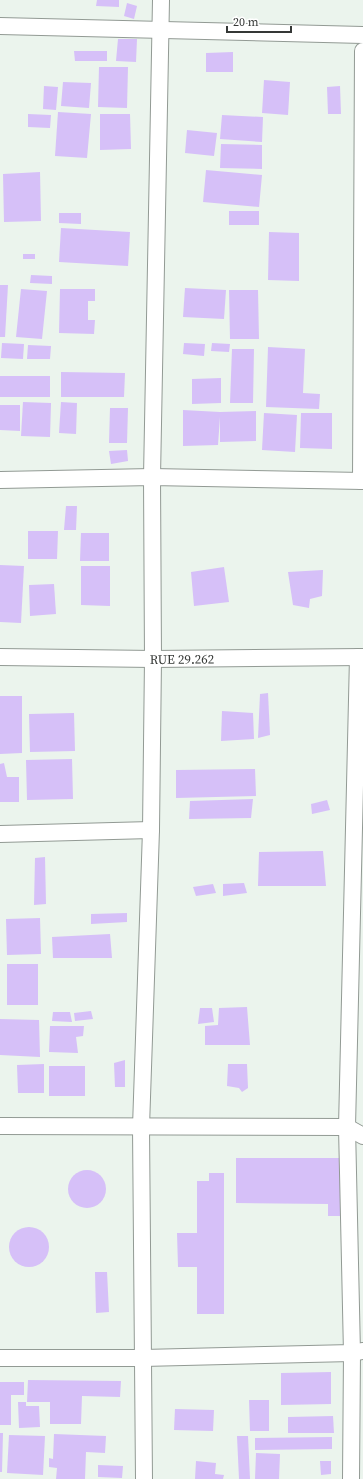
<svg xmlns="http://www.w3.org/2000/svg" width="363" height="1479" viewBox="0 0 363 1479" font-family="'Source Serif 4',serif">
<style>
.building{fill:#d6c0f8}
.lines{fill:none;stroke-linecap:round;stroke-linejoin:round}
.minor-casing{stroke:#929a94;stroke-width:18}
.minor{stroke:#fff;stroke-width:16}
.labels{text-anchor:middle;stroke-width:4;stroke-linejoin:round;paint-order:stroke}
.street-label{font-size:13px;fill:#353836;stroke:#fff}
</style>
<rect width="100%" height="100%" fill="#ebf4ed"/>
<g class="building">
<polygon points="97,0 119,0 119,7 96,6"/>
<polygon points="127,3 137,6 134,19 124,16"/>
<polygon points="118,39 137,39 136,62 116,61"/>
<polygon points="74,51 107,51 107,61 75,61"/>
<polygon points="233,52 233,72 206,72 206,53"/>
<polygon points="99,67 128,67 127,108 98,107"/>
<polygon points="264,80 290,82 288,115 262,113"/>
<polygon points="63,82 91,83 89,108 61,106"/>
<polygon points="44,86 58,87 56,110 43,109"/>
<polygon points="340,86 341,114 328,114 327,87"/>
<polygon points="58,112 91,114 87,158 55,156"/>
<polygon points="28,114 51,115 50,128 28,127"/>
<polygon points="100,114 130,114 131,149 100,150"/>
<polygon points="222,115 263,117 262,142 220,139"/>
<polygon points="187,130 217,133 214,156 185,153"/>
<polygon points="221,144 262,145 262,169 220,168"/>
<polygon points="206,170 262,175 259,207 203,202"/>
<polygon points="40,172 41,221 4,222 3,174"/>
<rect x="229" y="211" width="30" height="14"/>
<polygon points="59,213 81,213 81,224 59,223"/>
<polygon points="61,228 130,232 128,266 59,262"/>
<polygon points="269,232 299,233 299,281 268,280"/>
<rect x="23" y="254" width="12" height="5"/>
<polygon points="31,275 52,276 52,284 30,283"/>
<polygon points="0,285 8,285 5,337 0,337"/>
<polygon points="185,288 226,290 224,319 183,317"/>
<polygon points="21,289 47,291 42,339 16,337"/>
<polygon points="60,289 95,289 95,301 88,301 88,320 95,320 94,334 59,333"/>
<polygon points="229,290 258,290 259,339 230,339"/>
<polygon points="2,343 24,344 23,359 1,358"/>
<polygon points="184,343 205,344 204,356 183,354"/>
<polygon points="212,343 230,344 229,352 211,351"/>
<polygon points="28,345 51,346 50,359 27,359"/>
<polygon points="268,347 305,349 303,393 320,394 319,409 266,407"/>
<polygon points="232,349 254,349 253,403 230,403"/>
<polygon points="61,372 125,373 124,397 61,397"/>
<rect x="0" y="376" width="50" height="21"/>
<polygon points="221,378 221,403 192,404 192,379"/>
<polygon points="23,402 51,403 50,437 21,436"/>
<polygon points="61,402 77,403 76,434 59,433"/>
<polygon points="0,405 20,405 20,431 0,430"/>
<polygon points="110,408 128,408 127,443 109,443"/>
<polygon points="183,410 220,412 256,411 256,441 220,442 220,417 218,445 183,446"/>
<polygon points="264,413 297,415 295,452 262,450"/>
<polygon points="301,413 332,413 332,449 300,448"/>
<polygon points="127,450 128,461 111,464 109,451"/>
<polygon points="66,506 77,506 76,530 64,530"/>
<polygon points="28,531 58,531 57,559 28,559"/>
<polygon points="81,533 109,533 109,561 80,561"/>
<polygon points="0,565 24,566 21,623 0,622"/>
<polygon points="81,566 110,566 110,606 81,605"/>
<polygon points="224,567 229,602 194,606 191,572"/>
<polygon points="323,570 322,596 310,599 309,608 293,605 288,572"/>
<polygon points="54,584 56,614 30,616 29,585"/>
<polygon points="268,693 270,735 258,738 260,694"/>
<polygon points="0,696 22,696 22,753 0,754"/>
<polygon points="222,711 253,713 254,739 221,741"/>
<polygon points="74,713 75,751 30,752 29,714"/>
<polygon points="72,759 73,799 27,800 26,760"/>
<polygon points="4,763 7,777 19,777 19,802 0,802 0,764"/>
<polygon points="255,769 256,796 176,798 176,770"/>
<polygon points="253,799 251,818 189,819 190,801"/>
<polygon points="327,800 330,810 312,814 311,804"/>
<polygon points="323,851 326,886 258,886 259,852"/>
<polygon points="45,857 46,904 34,905 35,858"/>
<polygon points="244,883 247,893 223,896 223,884"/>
<polygon points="213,884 216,893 196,896 193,887"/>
<polygon points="127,913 127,922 91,924 91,914"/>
<polygon points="40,918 41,954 7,955 6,919"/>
<polygon points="110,934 112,958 53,958 52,937"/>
<rect x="7" y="964" width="31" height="41"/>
<polygon points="247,1007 250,1045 205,1045 205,1026 218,1025 219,1008"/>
<polygon points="200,1008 212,1008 214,1022 198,1024"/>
<polygon points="91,1011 93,1019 75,1021 74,1013"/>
<polygon points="53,1012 70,1012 72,1022 52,1021"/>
<polygon points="0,1019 39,1020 40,1057 0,1055"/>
<polygon points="50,1026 84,1026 83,1036 76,1037 78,1053 49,1052"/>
<polygon points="125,1060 125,1087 115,1087 114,1063"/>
<polygon points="44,1064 44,1093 18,1093 17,1065"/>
<polygon points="228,1064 247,1064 248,1088 242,1092 239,1088 227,1086"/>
<rect x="49" y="1066" width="36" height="30"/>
<polygon points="236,1158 341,1158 341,1216 328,1216 328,1204 236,1203"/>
<circle cx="87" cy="1189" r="19"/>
<polygon points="209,1173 224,1173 224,1314 197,1314 197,1267 178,1267 177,1233 197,1233 197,1181 209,1181"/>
<circle cx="29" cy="1247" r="20"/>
<polygon points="95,1272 107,1272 109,1312 96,1313"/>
<polygon points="331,1372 331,1404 281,1405 281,1373"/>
<polygon points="28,1380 121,1381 120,1397 82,1396 81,1424 50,1424 50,1402 27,1402"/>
<polygon points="0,1382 24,1382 24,1395 11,1395 11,1425 0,1425"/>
<polygon points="249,1400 269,1400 269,1431 250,1431"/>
<polygon points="18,1402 26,1402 26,1406 39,1406 40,1427 19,1428"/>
<polygon points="175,1409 214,1410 213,1431 174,1430"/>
<polygon points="333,1416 334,1433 288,1433 288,1417"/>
<polygon points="0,1433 3,1433 2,1472 0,1472"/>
<polygon points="54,1434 106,1436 105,1453 86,1452 85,1479 56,1479 57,1468 49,1467 49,1458 53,1459"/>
<polygon points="9,1435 45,1436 43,1475 7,1473"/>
<polygon points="237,1436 248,1436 250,1479 239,1479"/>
<polygon points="332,1437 332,1449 255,1450 255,1438"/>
<polygon points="256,1453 280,1454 279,1479 255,1479"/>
<polygon points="196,1461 216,1463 215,1474 224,1475 223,1479 195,1479"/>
<polygon points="320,1461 331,1461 331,1474 321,1475"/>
<polygon points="98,1465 123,1466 122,1478 98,1477"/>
</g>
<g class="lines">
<g class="minor-casing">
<g id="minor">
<polyline points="0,26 363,35"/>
<polyline points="0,480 152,477 363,481"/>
<polyline points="361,481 363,51"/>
<path id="s1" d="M0,657L153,659L363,657"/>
<polyline points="0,834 151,830"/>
<polyline points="0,1126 347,1127 363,1136"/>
<polyline points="0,1358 143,1358 352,1353 362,1351"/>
<polyline points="144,1479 141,1127 151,830 153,659 152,477 161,0"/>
<polyline points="351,1479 352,1353 347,1127 358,657"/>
</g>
</g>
<use href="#minor" class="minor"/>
</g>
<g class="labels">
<g class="street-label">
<text dy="5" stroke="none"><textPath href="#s1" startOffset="182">RUE 29.262</textPath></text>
</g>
</g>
<path d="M227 26v6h64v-6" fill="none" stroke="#353836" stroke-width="2"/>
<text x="233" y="26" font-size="12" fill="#353836" stroke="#ffffff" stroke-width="3" paint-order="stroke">20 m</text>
</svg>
